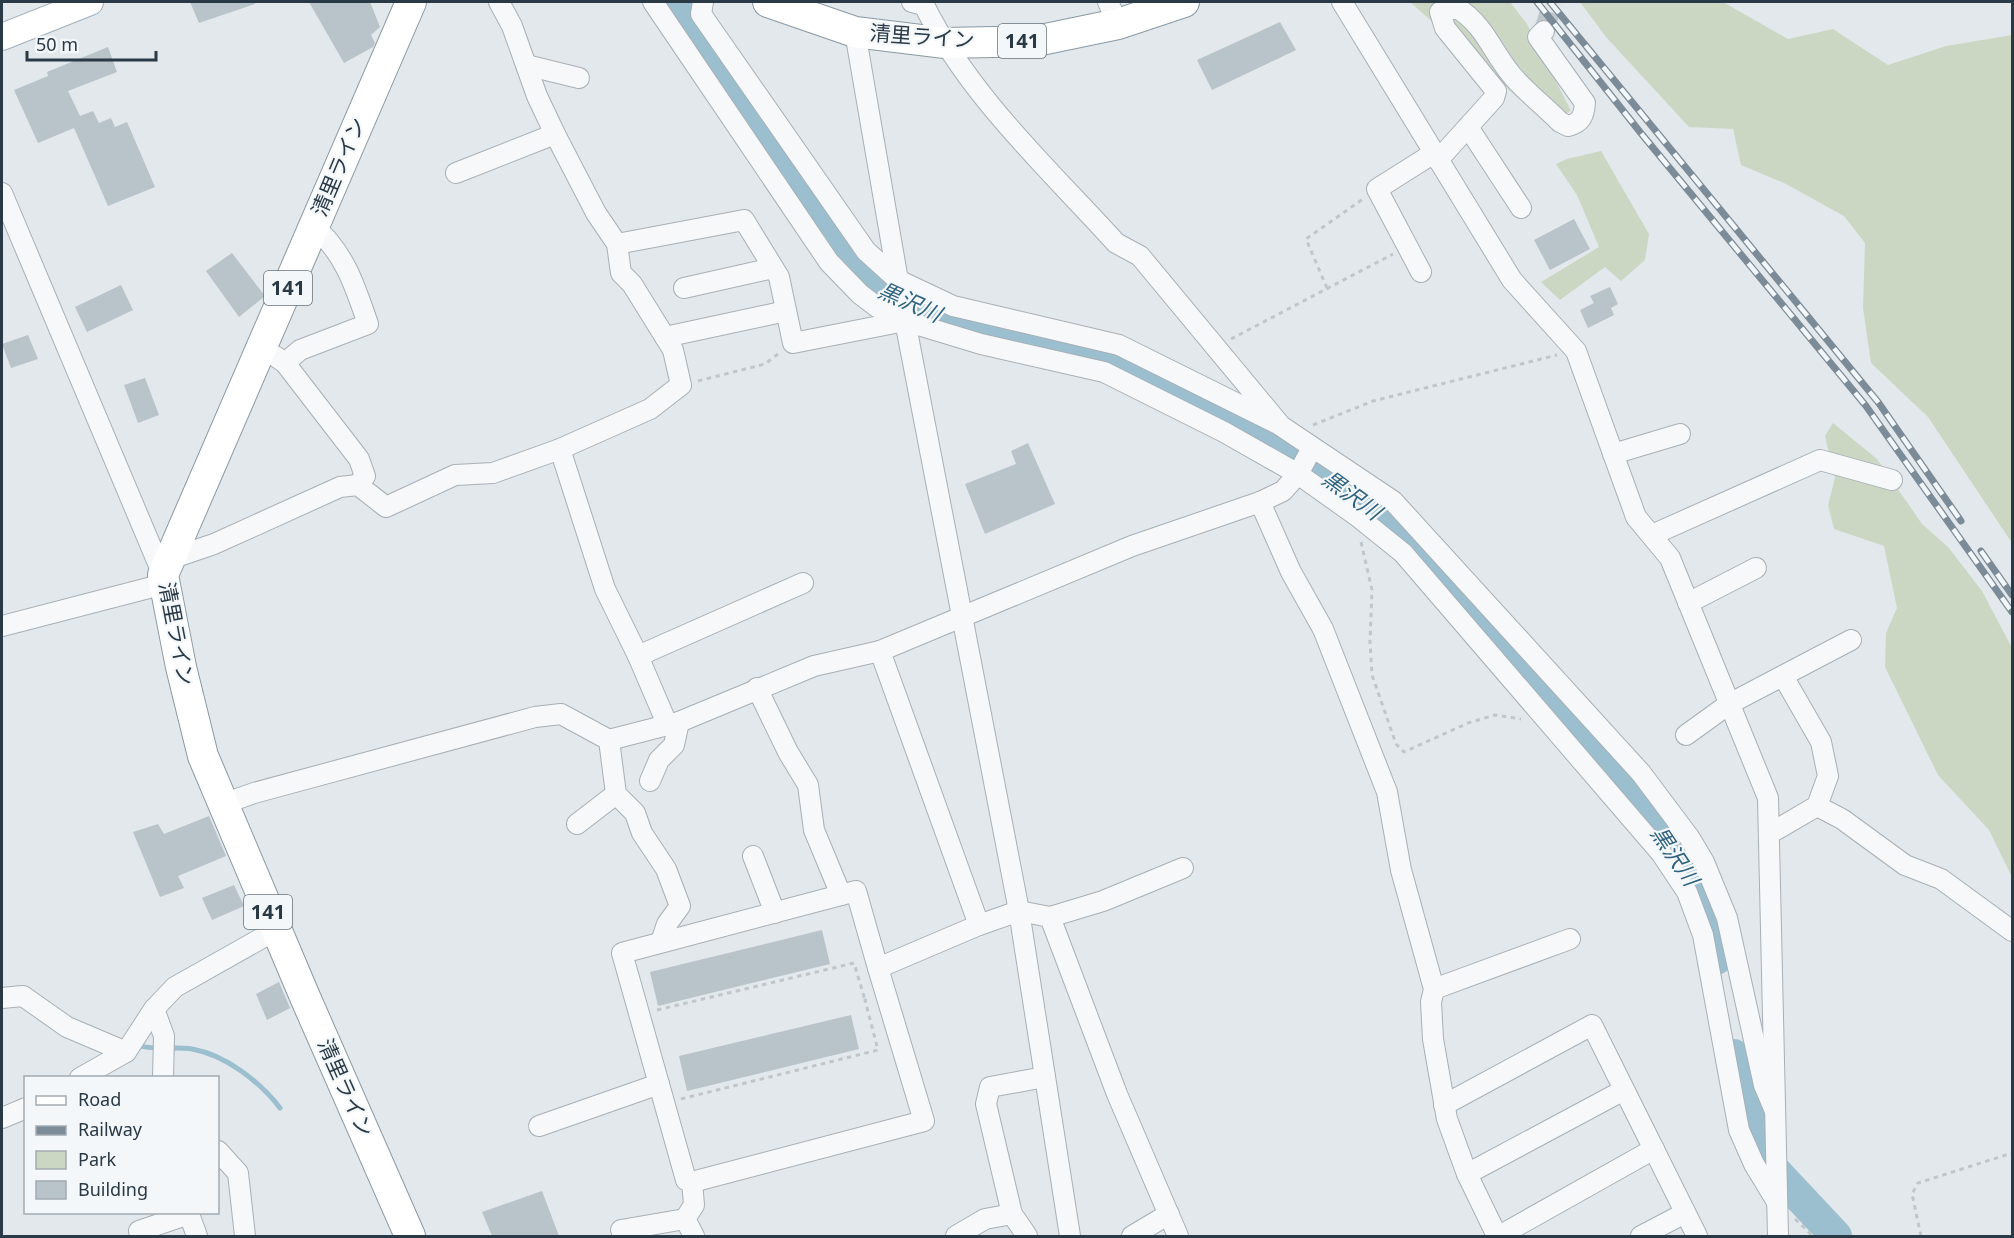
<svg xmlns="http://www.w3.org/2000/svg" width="2014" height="1238" viewBox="0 0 2014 1238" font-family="'Noto Sans','Noto Sans JP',sans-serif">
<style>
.green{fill:#ccd7c3}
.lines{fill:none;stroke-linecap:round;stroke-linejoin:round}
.stream{stroke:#9bbfcf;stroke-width:5}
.river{stroke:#9bbfcf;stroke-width:32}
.building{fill:#b9c3ca}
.minor-tunnel{stroke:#bec5cb;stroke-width:20;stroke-dasharray:20 10;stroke-linecap:butt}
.minor-casing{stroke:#a7b0b7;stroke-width:22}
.major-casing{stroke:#a1afb9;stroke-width:28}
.highway-casing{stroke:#8999a4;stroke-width:32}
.path{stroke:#c1c6cb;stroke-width:3;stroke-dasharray:4.5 4.5;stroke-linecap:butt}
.minor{stroke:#f6f8fa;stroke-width:20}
.major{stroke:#fff;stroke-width:26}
.highway{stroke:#fff;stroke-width:30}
.rail-casing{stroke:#7b8b97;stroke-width:7}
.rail{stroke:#f3f7f9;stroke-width:4.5;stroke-dasharray:14;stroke-linecap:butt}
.labels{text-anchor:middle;stroke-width:4.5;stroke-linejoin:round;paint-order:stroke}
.shield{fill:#f3f7f9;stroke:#66727c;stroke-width:1.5}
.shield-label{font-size:20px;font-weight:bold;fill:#293946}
.street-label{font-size:21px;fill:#293946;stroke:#f3f7f9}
.water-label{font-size:22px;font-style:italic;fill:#2f627e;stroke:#f3f7f9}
</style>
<rect width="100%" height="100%" fill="#e3e8ec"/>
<g class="green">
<polygon points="1410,2 1510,2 1527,24 1571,111 1546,123"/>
<polygon points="1580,2 1723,2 1788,39 1833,29 1888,65 1946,46 2012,35 2012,543 1928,417 1871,363 1863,308 1865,243 1844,216 1786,184 1741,165 1733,129 1689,127 1606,37"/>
<polygon points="1601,151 1649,234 1645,260 1621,281 1605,267 1560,300 1541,282 1599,247 1577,195 1556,164 1567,159"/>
<polygon points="1833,423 1877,459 1922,524 1948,547 1982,591 2012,648 2012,877 1989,830 1938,775 1885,667 1886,633 1897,608 1884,546 1834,529 1828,505 1835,478 1825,436"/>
</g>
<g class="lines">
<path class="stream" d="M137,1045C155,1051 174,1046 192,1049C226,1055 260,1082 280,1108"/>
<g class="river">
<polyline points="672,2 830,238 868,283 938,316 1092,355 1145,378 1246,430 1320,471 1380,512 1674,847 1699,889 1716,959"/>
<polyline points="1734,1055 1759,1154 1836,1236"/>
</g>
</g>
<g class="building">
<polygon points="190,2 255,2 255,4 199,23"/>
<polygon points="309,2 370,2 380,27 371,35 375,43 373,47 344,63"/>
<polygon points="1280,22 1296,50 1212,90 1197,60"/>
<polygon points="108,47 117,72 68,91 80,116 93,111 99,123 111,118 115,127 127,122 155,187 108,206 74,128 38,143 14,90 48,76 47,72"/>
<polygon points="1574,219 1590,249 1550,270 1534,240"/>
<polygon points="232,253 265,296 239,317 206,271"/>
<polygon points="121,285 133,310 87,332 75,307"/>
<polygon points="1610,287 1618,304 1611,308 1614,315 1588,328 1580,310 1594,303 1590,296"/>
<polygon points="28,335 38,359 11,368 2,344"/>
<polygon points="145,378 159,415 138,423 124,385"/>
<polygon points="1028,443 1055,504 985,534 965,484 1016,464 1011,451"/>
<polygon points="209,816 226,856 178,876 184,888 160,897 133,832 158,824 164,834"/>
<polygon points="234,885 244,906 212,920 202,898"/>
<polygon points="822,930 830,964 658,1006 650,972"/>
<polygon points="279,982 290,1008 267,1020 256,994"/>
<polygon points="851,1015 859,1049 687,1091 679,1056"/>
<polygon points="542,1191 559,1236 492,1236 482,1212"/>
</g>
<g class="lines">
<polyline class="minor-tunnel" points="1544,31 1553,2"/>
<g class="minor-casing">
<g id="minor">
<polyline points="653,2 829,262 860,294 877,307 905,321 981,344 1104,372 1224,432 1298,474 1357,516 1403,553 1661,853 1687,892 1703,935 1739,1130 1754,1164 1777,1202"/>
<polyline points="703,2 701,14 866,251 898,280 953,306 1119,345 1276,423"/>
<path d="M912,2L924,5C969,96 1048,168 1116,243L1140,256L1281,426L1393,501L1641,773L1689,837L1704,862L1727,918L1764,1085L1775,1111"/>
<polyline points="1108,2 1118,24"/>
<polyline points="1342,2 1512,280 1576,351 1636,517 1670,558 1768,798 1778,1236"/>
<polyline points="855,32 905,321 1019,911 1070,1236"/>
<polyline points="526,65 579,78"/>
<polyline points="1468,127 1521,208"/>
<path d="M1438,160L1494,98L1496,91L1445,28L1440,12L1457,8C1486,25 1494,57 1516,80C1530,95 1546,108 1560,122L1568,126C1581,123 1584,116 1585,103L1538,37L1544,31"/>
<polyline points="456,173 555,134"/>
<polyline points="2,193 163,575"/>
<polyline points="617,244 744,220 779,277 793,343 905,321"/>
<polyline points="1421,272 1377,189 1434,153"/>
<polyline points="684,288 773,268"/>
<polyline points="665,337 786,311"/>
<polyline points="275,356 285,363 359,459 365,476 358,485"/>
<path d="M285,363L300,350L368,324C355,286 345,254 314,226"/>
<polyline points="560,449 605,589 638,656 668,726"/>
<polyline points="1613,454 1680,434"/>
<polyline points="1260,502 1291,572 1323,629 1387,792 1401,870 1434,989 1431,1002 1433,1039 1447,1119 1467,1174 1497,1236"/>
<polyline points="1652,535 1820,460 1892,480"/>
<polyline points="170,559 214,544 340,487 358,485 386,507 455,475 493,473 560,449 650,409 681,385 673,350 632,284 621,273 617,244 596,213 555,134 537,96 512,26 499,2"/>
<polyline points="1688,603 1756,568"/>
<polyline points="2,626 164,584"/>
<polyline points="880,651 1132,546 1260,502 1283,491 1298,474 1312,448"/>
<polyline points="638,656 803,583"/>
<polyline points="757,688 788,752 808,785 814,830 841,895"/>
<polyline points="1686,735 1729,704 1851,640"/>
<polyline points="609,740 616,794 635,813 642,833 666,869 680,906 667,924 661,942"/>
<polyline points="650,781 659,760 674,745 679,722"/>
<polyline points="223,804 254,793 535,717 561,714 609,740 679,722 814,666 880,651 979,925 1019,911 1050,917 1117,1094 1178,1236"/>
<polyline points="1817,806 1842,819 1905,865 1941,879 2012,931"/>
<polyline points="577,824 616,794"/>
<polyline points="1769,834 1817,806 1828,776 1821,742 1783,676"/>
<polyline points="753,856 775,913"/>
<polyline points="1050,917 1103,901 1183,868"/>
<polyline points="1434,989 1570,939"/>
<polyline points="2,998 23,996 67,1027 126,1052"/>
<polyline points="80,1078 126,1052 154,1009"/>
<polyline points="163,1078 164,1036 154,1009 175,987 276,930"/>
<polyline points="1444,1105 1592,1025 1697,1236"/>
<polyline points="2,1118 26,1108"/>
<polyline points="539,1126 659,1084"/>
<polyline points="218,1151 238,1173 245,1236"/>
<polyline points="1467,1174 1624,1090"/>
<polyline points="692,1182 924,1121 878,968"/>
<polyline points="621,1230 685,1219"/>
<polyline points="139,1231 189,1214 197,1236"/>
<polyline points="694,1236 685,1219 694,1205 692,1182 686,1180 622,953 856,891 878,968 979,925"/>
<polyline points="956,1236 985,1219 1012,1214"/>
<polyline points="1027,1236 1012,1214 986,1104 990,1087 1045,1077"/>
<polyline points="1132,1236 1169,1214"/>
<polyline points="1499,1236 1654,1149"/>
<polyline points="1641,1236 1685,1213"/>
</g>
</g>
<g class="major-casing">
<polyline id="major" points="2,37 90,2"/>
</g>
<g class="highway-casing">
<g id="highway">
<polyline points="768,2 855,32 945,43 1036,41 1118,24 1184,2"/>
<polyline points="410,1236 305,997 203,756 181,667 163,575 411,2"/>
</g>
</g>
<g class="path">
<polyline points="1327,288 1306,239 1363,199"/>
<polyline points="1231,339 1393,254"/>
<polyline points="698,381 765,364 778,354"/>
<polyline points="1313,425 1373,401 1557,355"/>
<polyline points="1361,542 1372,590 1370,642 1372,675 1396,744 1404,752 1468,723 1495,715 1521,719"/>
<polyline points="657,1010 854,963 865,1000"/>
<polyline points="681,1099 878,1050 865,1000 870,999"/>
<polyline points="1795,1219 1813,1236"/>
<polyline points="1921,1236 1912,1194 1918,1183 2012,1153"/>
</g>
<use href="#minor" class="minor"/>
<use href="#major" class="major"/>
<use href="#highway" class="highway"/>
<g class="rail-casing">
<g id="rail">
<polyline points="1537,2 1640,132 1866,406 2012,612"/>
<polyline points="1550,2 1878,402 1961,521"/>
<polyline points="1981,551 2012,595"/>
</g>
</g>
<use href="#rail" class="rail"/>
</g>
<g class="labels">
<g class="shield">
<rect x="998" y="24" width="48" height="34" rx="4.5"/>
<rect x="264" y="271" width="48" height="34" rx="4.5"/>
<rect x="244" y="895" width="48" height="34" rx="4.5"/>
</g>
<g class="shield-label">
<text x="1022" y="48">141</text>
<text x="288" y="295">141</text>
<text x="268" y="919">141</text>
</g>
<g class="street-label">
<text transform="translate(922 37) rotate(4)" y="7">清里ライン</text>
<text transform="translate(339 167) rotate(-67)" y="7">清里ライン</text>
<text transform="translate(176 634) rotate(79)" y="7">清里ライン</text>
<text transform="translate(345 1088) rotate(66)" y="7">清里ライン</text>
</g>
<g class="water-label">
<text transform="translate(910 302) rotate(24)" y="8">黒沢川</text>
<text transform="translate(1352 495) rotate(36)" y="8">黒沢川</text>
<text transform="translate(1675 856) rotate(56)" y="8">黒沢川</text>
</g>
</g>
<rect width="2014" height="1238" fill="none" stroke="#293946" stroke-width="6"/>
<rect x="24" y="1076" width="195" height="138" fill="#f3f7f9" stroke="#a2abb1" stroke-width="1.5"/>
<rect x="36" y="1096" width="30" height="9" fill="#ffffff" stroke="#a2abb1" stroke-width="1.5"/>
<text x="78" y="1106" font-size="18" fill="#293946">Road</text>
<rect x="36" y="1126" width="30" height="9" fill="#7b8b97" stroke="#a2abb1" stroke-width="1.5"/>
<text x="78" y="1136" font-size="18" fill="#293946">Railway</text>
<rect x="36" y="1151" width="30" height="18" fill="#ccd7c3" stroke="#a2abb1" stroke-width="1.5"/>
<text x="78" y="1166" font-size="18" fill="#293946">Park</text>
<rect x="36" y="1181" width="30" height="18" fill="#b9c3ca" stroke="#a2abb1" stroke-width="1.5"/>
<text x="78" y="1196" font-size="18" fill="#293946">Building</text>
<path d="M27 51v9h129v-9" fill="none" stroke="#293946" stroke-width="3"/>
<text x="36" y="51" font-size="18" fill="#293946" stroke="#f3f7f9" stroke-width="4.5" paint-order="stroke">50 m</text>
</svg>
